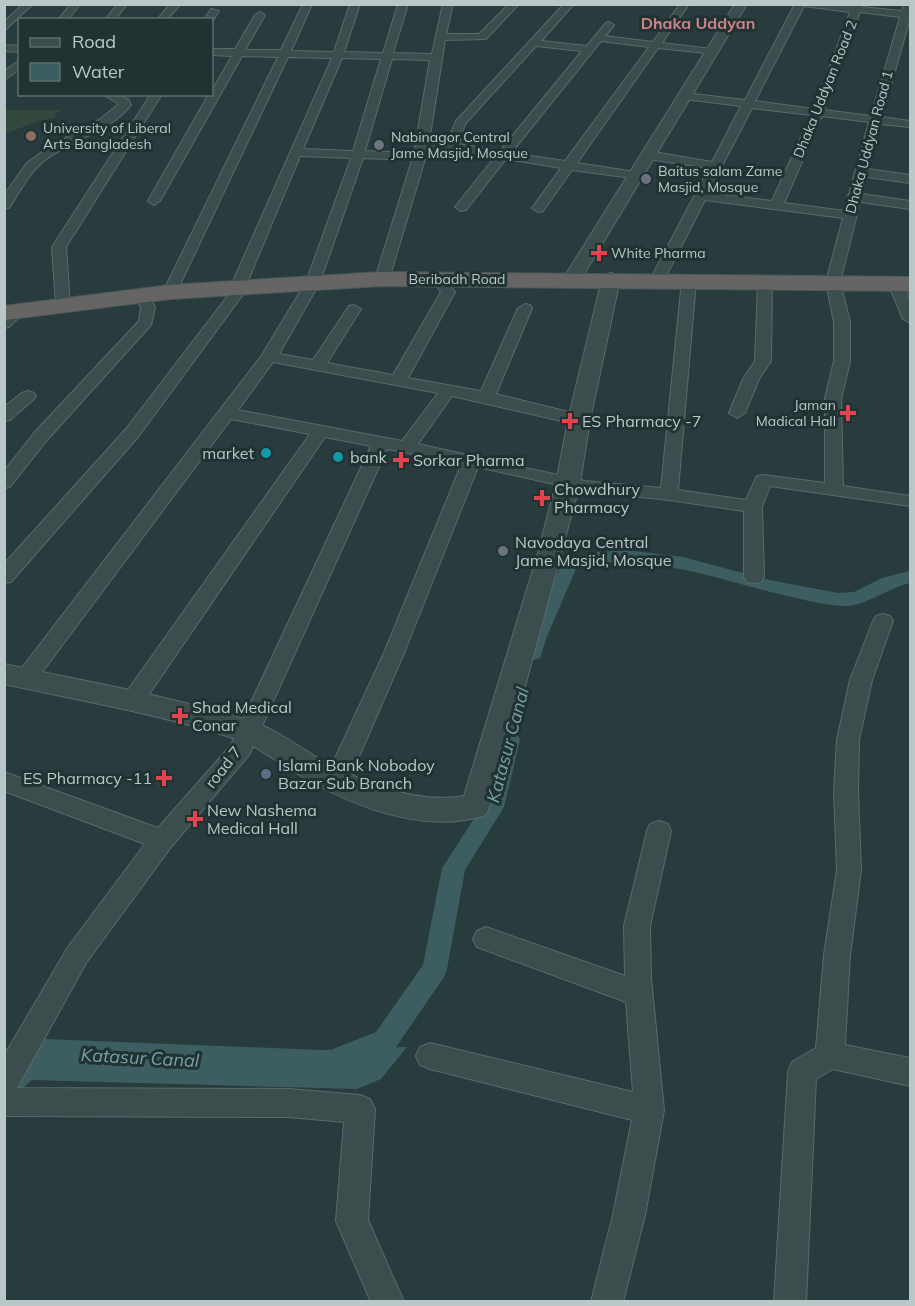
<svg xmlns="http://www.w3.org/2000/svg" width="915" height="1306" viewBox="0 0 915 1306" font-family="Mulish,sans-serif">
<style>
.green{fill:#34493d}
.water{fill:#3d5e60}
.lines{fill:none;stroke-linecap:round;stroke-linejoin:round}
.canal{fill:#3d5e60;fill-rule:evenodd}
.minor-casing{stroke:#5a6a6b;stroke-width:2}
.tertiary-casing{stroke:#5a6a6b;stroke-width:2}
.trunk-casing{stroke:#4a5a5b;stroke-width:2}
.minor{fill:#3c4d4e;fill-rule:evenodd}
.tertiary{fill:#3c4d4e;fill-rule:evenodd}
.trunk{fill:#676464;fill-rule:evenodd}
.education-dot{fill:#8d6e63;stroke:#213233;stroke-width:2}
.worship-dot{fill:#6b7280;stroke:#213233;stroke-width:2}
.health-dot{fill:#e0444e;stroke:#213233;stroke-width:2}
.culture-dot{fill:#0f9aa8;stroke:#213233;stroke-width:2}
.service-dot{fill:#5c6f8a;stroke:#213233;stroke-width:2}
.labels{text-anchor:middle;stroke-width:6;stroke-linejoin:round;paint-order:stroke}
.far-street-label{font-size:14px;fill:#b9c7c8;stroke:#213233}
.far-poi-label{font-size:14px;fill:#b9c7c8;stroke:#213233;text-anchor:start}
.far-quarter-label{font-size:16px;font-weight:bold;fill:#ce8188;stroke:#213233}
.poi-label{font-size:16px;fill:#b9c7c8;stroke:#213233;text-anchor:start}
.street-label{font-size:16px;fill:#b9c7c8;stroke:#213233}
.water-label{font-size:18px;font-style:italic;fill:#76a1a3;stroke:#213233}
</style>
<rect width="100%" height="100%" fill="#293c3d"/>
<polygon class="green" points="4,110 64,110 54,113 55,116 62,116 38,121 5,134"/>
<polygon class="water" points="21,1038 320,1050 407,1047 381,1079 357,1089 32,1080 5,1103"/>
<g class="lines">
<g class="canal">
<path d="M625,550L683,557L769,580L838,593L854,592L882,578L910,571V583C888,588 868,605 846,606C827,606 806,600 787,596C718,580 648,550 576,569L547,636L540,658L533,660L526,658L523,653L527,636L563,561L597,552Z"/>
<polygon points="510,732 517,734 520,740 504,807 465,870 447,969 444,977 394,1050 342,1071 333,1067 329,1058 333,1049 376,1032 423,965 442,868 483,805 500,740 503,734"/>
</g>
<g class="minor-casing">
<g id="minor">
<polygon points="23,4 33,4 4,31 4,22"/>
<polygon points="71,4 80,4 68,20 58,20"/>
<polygon points="118,4 127,4 115,20 105,20"/>
<polygon points="170,4 181,4 166,20 157,20"/>
<path d="M303,4H312L291,51L334,52L350,4H360L344,52L383,53L398,4H408L393,53L432,54L443,4H453L446,34H479L509,4H519L486,39L445,40L429,142L447,143L456,121L564,4H574L541,41L587,46L606,23L609,22L614,25L605,36L653,42L680,4H689L662,43L712,49L716,50V54L658,48L577,163L635,172L639,173L641,176L639,179L572,170L543,211L538,212L532,208L561,168L506,159L466,210L461,211L455,207L495,157L428,149L389,279L382,283L375,279L412,160L363,158L320,282L279,354L313,360L349,306L354,305L361,309L327,363L393,375L441,292L430,278L437,274L442,275L455,292L408,378L481,391L518,308L525,304L530,305L532,308L496,394L585,416L587,420L585,424L579,425L452,396L418,444L585,481L661,488L682,281L689,277L694,278L696,281L678,490L746,500L757,476L763,475L825,483V399L834,361V322L826,282L843,218L705,200L664,280L662,283H652L650,280L709,168L648,159L642,155L648,151L712,162L741,106L684,99L679,96L684,93L745,100L795,4H862V7L902,11L904,4H910V18L882,117L910,121V127L880,124L868,169L910,175V183L867,177L862,194L910,201V209L860,202L840,282L850,322V361L841,399L843,486L910,496V506L770,486L762,507L764,577L761,582L754,583L747,582L744,577V511L669,500L585,491L478,467L404,653L348,782L344,788L336,791L328,788L324,782L384,653L462,463L387,449L249,755L171,847L86,963L17,1088L289,1089L360,1095L370,1099L375,1109L368,1220L404,1302H371L336,1221L344,1122L289,1117L4,1116V1056L68,947L145,844L4,791V772L158,828L231,745L371,446L325,437L141,706L133,708L125,706L122,700L125,694L310,434L231,419L34,683L26,686L18,683L15,678L18,673L262,355L306,282L351,158L300,156L247,283L249,286L247,289L138,437L11,582L4,583V564L126,429L233,289L231,286L332,58L288,57L175,295L170,296L163,292L278,57L242,56L160,201L154,205L148,201L209,94H212V91L232,56L212,55V49H235L255,15L260,12L265,15L245,50H281ZM804,6L850,12L814,109L755,101ZM860,12L900,17L871,116L824,110ZM601,41L649,47L565,161L511,153ZM536,46L582,51L500,151L459,144L465,124ZM342,58L381,59L353,151L303,149ZM392,59L430,60L414,153L365,151ZM752,108L811,115L772,201L708,193ZM822,116L869,122L849,194L847,197L845,211L784,203ZM273,362L438,393L402,441L238,410Z"/>
<polygon points="211,9 219,11 212,22 212,20 204,20"/>
<polygon points="4,45 20,46 20,52 4,51"/>
<polygon points="20,60 20,69 4,80 4,71"/>
<path d="M102,94H117L129,100L131,105C109,132 72,140 45,160C29,173 20,191 9,208L4,209V195L27,163L49,147L99,120L119,104Z"/>
<polygon points="151,94 162,94 66,247 70,305 68,308 58,308 56,305 52,247"/>
<polygon points="765,279 772,283 771,361 759,379 745,413 737,418 729,413 743,379 755,361 758,283"/>
<path d="M895,279C911,283 910,310 910,323L903,319L888,283Z"/>
<polygon points="141,292 146,293 155,307 151,325 47,440 10,487 4,488 4,471 35,432 139,321 141,307 134,296"/>
<polygon points="19,306 26,310 9,327 4,328 4,315 14,307"/>
<polygon points="28,391 34,393 36,396 34,399 10,420 4,421 4,407 22,393"/>
<polygon points="883,614 890,616 893,621 872,680 859,740 858,792 861,870 850,955 845,1045 910,1058 910,1086 833,1069 816,1079 806,1302 774,1302 788,1072 792,1062 816,1048 824,955 837,870 834,792 837,740 850,680 873,621 876,616"/>
<polygon points="659,821 668,824 671,831 650,926 651,978 664,1110 645,1215 623,1302 591,1302 613,1215 632,1120 430,1069 420,1065 416,1056 420,1047 430,1043 633,1092 626,1002 477,947 473,939 477,931 486,927 625,976 624,926 647,831 650,824"/>
</g>
</g>
<g class="tertiary-casing">
<g id="tertiary">
<polygon points="735,4 747,4 581,279 578,283 566,283 563,279"/>
<path d="M611,273L617,275L620,279L590,420L580,483L498,786L486,815C421,836 347,804 291,770C273,759 256,745 236,739C160,714 82,701 4,684V664C87,682 172,696 253,722C275,729 293,743 313,755C357,780 412,805 464,796L538,553L556,483L568,420L602,279L605,275Z"/>
</g>
</g>
<g class="trunk-casing">
<polygon id="trunk" points="382,272 910,277 910,291 382,286 170,299 4,320 4,306 170,285"/>
</g>
<use href="#minor" class="minor"/>
<use href="#tertiary" class="tertiary"/>
<use href="#trunk" class="trunk"/>
</g>
<circle class="education-dot" cx="31" cy="136" r="6"/>
<g class="worship-dot">
<circle cx="379" cy="145" r="6"/>
<circle cx="646" cy="179" r="6"/>
<circle cx="503" cy="551" r="6"/>
</g>
<g class="health-dot">
<path d="M596 244h6v6h6v6h-6v6h-6v-6h-6v-6h6z"/>
<path d="M845 404h6v6h6v6h-6v6h-6v-6h-6v-6h6z"/>
<path d="M567 412h6v6h6v6h-6v6h-6v-6h-6v-6h6z"/>
<path d="M398 451h6v6h6v6h-6v6h-6v-6h-6v-6h6z"/>
<path d="M539 489h6v6h6v6h-6v6h-6v-6h-6v-6h6z"/>
<path d="M177 707h6v6h6v6h-6v6h-6v-6h-6v-6h6z"/>
<path d="M161 769h6v6h6v6h-6v6h-6v-6h-6v-6h6z"/>
<path d="M192 810h6v6h6v6h-6v6h-6v-6h-6v-6h6z"/>
</g>
<g class="culture-dot">
<circle cx="266" cy="453" r="6"/>
<circle cx="338" cy="457" r="6"/>
</g>
<circle class="service-dot" cx="266" cy="774" r="6"/>
<g class="labels">
<g class="far-street-label">
<text transform="translate(825 89) rotate(-68)" y="5">Dhaka Uddyan Road 2</text>
<text transform="translate(869 142) rotate(-75)" y="5">Dhaka Uddyan Road 1</text>
<text x="457" y="284">Beribadh Road</text>
</g>
<g class="far-poi-label">
<text x="43" y="133">University of Liberal<tspan x="43" dy="16">Arts Bangladesh</tspan></text>
<text x="391" y="142">Nabinagor Central<tspan x="391" dy="16">Jame Masjid, Mosque</tspan></text>
<text x="658" y="176">Baitus salam Zame<tspan x="658" dy="16">Masjid, Mosque</tspan></text>
<text x="611" y="258">White Pharma</text>
<text x="836" y="410" text-anchor="end">Jaman<tspan x="836" dy="16">Madical Hall</tspan></text>
</g>
<g class="far-quarter-label">
<text x="698" y="29">Dhaka Uddyan</text>
</g>
<g class="poi-label">
<text x="582" y="427">ES Pharmacy -7</text>
<text x="254" y="459" text-anchor="end">market</text>
<text x="350" y="463">bank</text>
<text x="413" y="466">Sorkar Pharma</text>
<text x="554" y="495">Chowdhury<tspan x="554" dy="18">Pharmacy</tspan></text>
<text x="515" y="548">Navodaya Central<tspan x="515" dy="18">Jame Masjid, Mosque</tspan></text>
<text x="192" y="713">Shad Medical<tspan x="192" dy="18">Conar</tspan></text>
<text x="278" y="771">Islami Bank Nobodoy<tspan x="278" dy="18">Bazar Sub Branch</tspan></text>
<text x="152" y="784" text-anchor="end">ES Pharmacy -11</text>
<text x="207" y="816">New Nashema<tspan x="207" dy="18">Medical Hall</tspan></text>
</g>
<g class="street-label">
<text transform="translate(223 767) rotate(-52)" y="6">road 7</text>
</g>
<g class="water-label">
<text transform="translate(508 745) rotate(-75)" y="6">Katasur Canal</text>
<text transform="translate(140 1058) rotate(3)" y="6">Katasur Canal</text>
</g>
</g>
<rect width="915" height="1306" fill="none" stroke="#b9c7c8" stroke-width="12"/>
<rect x="18" y="18" width="195" height="78" fill="#213233" stroke="#5e6e6f" stroke-width="1.5"/>
<rect x="30" y="38" width="30" height="9" fill="#3c4d4e" stroke="#5e6e6f" stroke-width="1.5"/>
<text x="72" y="48" font-size="18" fill="#b9c7c8">Road</text>
<rect x="30" y="63" width="30" height="18" fill="#3d5e60" stroke="#5e6e6f" stroke-width="1.5"/>
<text x="72" y="78" font-size="18" fill="#b9c7c8">Water</text>
</svg>
